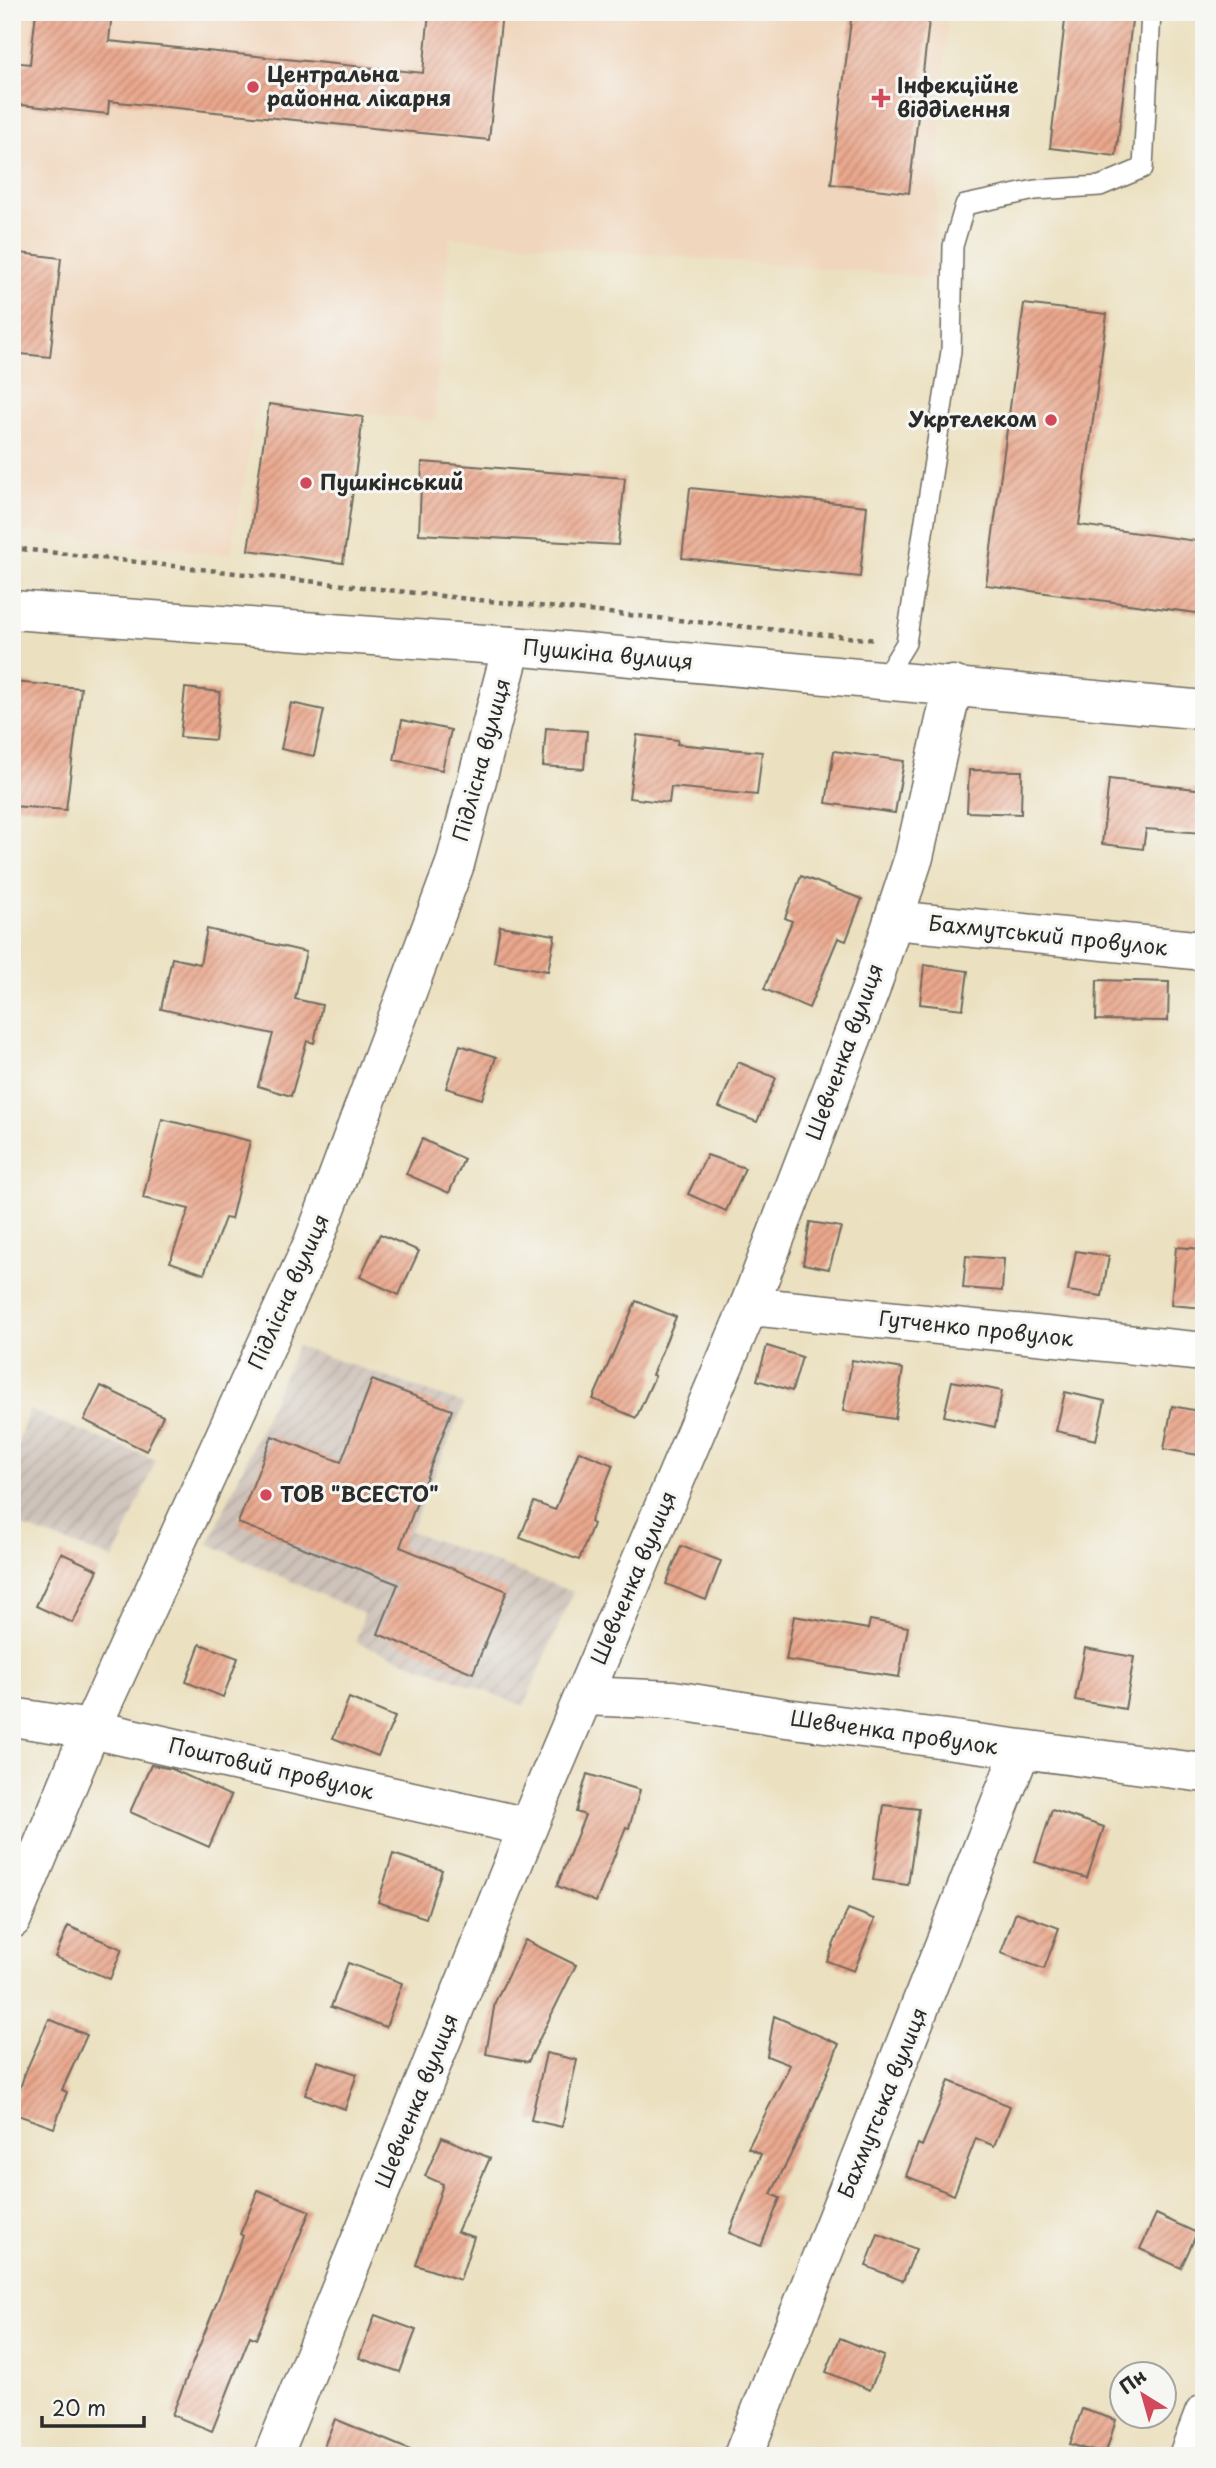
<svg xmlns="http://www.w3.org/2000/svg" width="1216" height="2468" viewBox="0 0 1216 2468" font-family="'Playpen Sans',sans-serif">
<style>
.built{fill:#f0d6bc}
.industrial{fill:url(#industrial-furrows)}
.building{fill:url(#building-hatch)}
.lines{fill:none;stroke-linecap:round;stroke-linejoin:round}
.lane-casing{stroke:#6e6a5f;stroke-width:22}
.street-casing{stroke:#6e6a5f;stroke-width:41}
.secondary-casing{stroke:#6e6a5f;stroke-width:41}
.path{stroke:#6e6a5f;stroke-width:4.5;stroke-dasharray:5 5;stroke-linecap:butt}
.lane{stroke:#fff;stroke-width:19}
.street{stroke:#fff;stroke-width:38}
.secondary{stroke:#fff;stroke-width:38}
.poi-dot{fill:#d1495b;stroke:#f6f6f2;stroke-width:2.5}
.labels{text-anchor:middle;stroke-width:6;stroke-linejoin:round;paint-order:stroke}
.poi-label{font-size:21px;font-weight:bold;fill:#2b2b2b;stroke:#f6f6f2;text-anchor:start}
.street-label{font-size:21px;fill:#2b2b2b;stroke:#f6f6f2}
</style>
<defs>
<pattern id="industrial-furrows" width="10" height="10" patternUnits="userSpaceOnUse" patternTransform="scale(1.75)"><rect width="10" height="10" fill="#cec2b9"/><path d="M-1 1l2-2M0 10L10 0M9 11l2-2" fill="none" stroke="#b1a79f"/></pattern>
<pattern id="building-hatch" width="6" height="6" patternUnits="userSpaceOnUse" patternTransform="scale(1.75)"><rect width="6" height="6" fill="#eaa78d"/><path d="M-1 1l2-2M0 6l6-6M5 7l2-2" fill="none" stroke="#be8873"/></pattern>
</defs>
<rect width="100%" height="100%" fill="#f6f6f2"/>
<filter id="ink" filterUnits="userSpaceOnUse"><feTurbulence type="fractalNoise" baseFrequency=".0143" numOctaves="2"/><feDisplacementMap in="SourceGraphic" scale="14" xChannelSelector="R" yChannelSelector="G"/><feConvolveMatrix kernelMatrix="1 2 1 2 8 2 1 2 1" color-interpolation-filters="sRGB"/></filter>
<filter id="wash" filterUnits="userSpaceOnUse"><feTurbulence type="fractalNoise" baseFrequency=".00686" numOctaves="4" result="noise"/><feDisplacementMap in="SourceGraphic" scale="28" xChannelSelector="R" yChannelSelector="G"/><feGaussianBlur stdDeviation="1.57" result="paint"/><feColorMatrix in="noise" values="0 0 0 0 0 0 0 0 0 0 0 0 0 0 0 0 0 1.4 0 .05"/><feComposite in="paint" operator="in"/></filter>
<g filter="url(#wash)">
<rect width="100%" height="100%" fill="#ebe0bf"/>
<polygon class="built" points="12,12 948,12 933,278 450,237 434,421 258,400 231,555 12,529"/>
<g class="industrial">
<polygon points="297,1346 464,1404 410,1531 573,1592 524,1706 356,1642 364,1614 209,1544"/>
<polygon points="29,1410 156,1460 114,1559 12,1523 12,1460"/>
</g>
<g id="blocks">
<g class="building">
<polygon points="36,12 112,12 109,41 423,73 429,12 502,12 489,140 109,101 108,114 12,104 12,62 30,64"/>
<polygon points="852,12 930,12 909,193 831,184"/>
<polygon points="1066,12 1133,12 1116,156 1050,148"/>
<polygon points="12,252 61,258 50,357 12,353"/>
<polygon points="1024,304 1107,314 1079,525 1204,542 1204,614 986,585"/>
<polygon points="269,404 363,417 343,563 248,550"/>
<polygon points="422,462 625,478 618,545 419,534"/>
<polygon points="690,488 867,506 860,577 682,558"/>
<polygon points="12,682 81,688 66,810 12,806"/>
<polygon points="185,688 220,692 215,740 180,737"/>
<polygon points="291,703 324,710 314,756 281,749"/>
<polygon points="402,720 451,730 442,770 394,760"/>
<polygon points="546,728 587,731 584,769 543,766"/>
<polygon points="637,735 678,740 677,744 762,752 757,795 671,787 669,803 629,798"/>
<polygon points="834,751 904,761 895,813 826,803"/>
<polygon points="969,770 1022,771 1021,814 967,812"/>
<polygon points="1109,779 1204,790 1204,833 1146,829 1143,849 1102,844"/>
<polygon points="801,876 862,899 846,941 838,938 809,1008 764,989 792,921 785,918"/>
<polygon points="500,926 555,935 548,971 494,962"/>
<polygon points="207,929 306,952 295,999 322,1005 314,1043 307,1041 291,1096 258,1086 273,1034 161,1009 172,958 200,964"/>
<polygon points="924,965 968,971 963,1009 920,1004"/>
<polygon points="1097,980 1169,982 1168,1021 1096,1020"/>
<polygon points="460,1045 496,1057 482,1099 446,1088"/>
<polygon points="738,1062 776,1078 757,1122 719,1107"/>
<polygon points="162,1119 250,1141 231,1219 225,1218 204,1274 170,1262 189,1209 143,1198"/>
<polygon points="422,1139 464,1159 449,1193 406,1174"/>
<polygon points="707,1155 745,1168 726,1211 688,1194"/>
<polygon points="810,1222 841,1227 829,1269 803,1264"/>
<polygon points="380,1234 419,1251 399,1295 360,1277"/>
<polygon points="1176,1247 1204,1249 1204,1308 1171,1305"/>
<polygon points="1076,1251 1109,1256 1102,1296 1068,1291"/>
<polygon points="966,1256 1004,1259 1002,1291 963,1288"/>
<polygon points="636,1301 676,1317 652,1375 655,1376 636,1418 593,1399"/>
<polygon points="767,1346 802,1357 792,1391 757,1380"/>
<polygon points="852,1360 903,1369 895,1419 843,1411"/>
<polygon points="372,1380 452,1410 400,1547 507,1591 473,1673 378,1634 398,1584 238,1523 272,1436 341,1462"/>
<polygon points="952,1381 1002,1391 995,1427 944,1416"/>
<polygon points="101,1386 163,1416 146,1451 84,1420"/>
<polygon points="1065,1392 1105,1401 1096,1440 1056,1431"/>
<polygon points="1172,1406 1204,1412 1204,1456 1164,1449"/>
<polygon points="579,1451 613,1465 590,1522 593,1524 579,1560 520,1538 534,1502 555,1510"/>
<polygon points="681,1546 721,1561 706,1600 666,1584"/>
<polygon points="61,1553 98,1570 73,1623 36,1606"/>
<polygon points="794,1616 868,1629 870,1620 908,1627 899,1677 786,1660"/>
<polygon points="200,1644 238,1658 223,1697 186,1682"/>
<polygon points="1085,1648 1134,1657 1125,1709 1075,1700"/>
<polygon points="349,1698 395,1717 378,1756 333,1738"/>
<polygon points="151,1765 172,1769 231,1796 209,1847 130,1812"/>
<polygon points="587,1774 640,1790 629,1828 626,1827 596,1902 557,1886 585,1815 576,1812"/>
<polygon points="884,1805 919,1809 908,1885 873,1880"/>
<polygon points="1052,1810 1104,1827 1087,1878 1035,1862"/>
<polygon points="393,1854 442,1870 426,1918 378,1902"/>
<polygon points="848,1909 875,1919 854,1971 827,1961"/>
<polygon points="1016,1912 1059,1928 1044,1969 1001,1953"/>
<polygon points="68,1926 122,1949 110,1979 55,1957"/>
<polygon points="525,1940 576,1965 528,2062 486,2054 495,2002"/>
<polygon points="348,1963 402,1983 386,2027 331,2007"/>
<polygon points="774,2016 839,2044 809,2118 771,2194 780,2198 761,2246 729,2233 761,2154 748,2148 790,2065 767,2056"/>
<polygon points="49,2019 87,2035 62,2090 67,2092 54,2128 12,2113 25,2073"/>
<polygon points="546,2053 577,2060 562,2127 531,2120"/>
<polygon points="317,2061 357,2074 345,2109 305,2095"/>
<polygon points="949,2081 1010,2106 994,2146 976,2138 954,2195 906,2176 918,2144 922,2146"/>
<polygon points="442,2137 490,2158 457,2232 474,2237 460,2280 416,2265 443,2184 425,2176"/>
<polygon points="258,2190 310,2211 256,2339 250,2336 212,2431 172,2415 243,2236 240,2234"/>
<polygon points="1156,2214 1197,2233 1181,2268 1140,2249"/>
<polygon points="878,2234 916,2249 903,2281 866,2266"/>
<polygon points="375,2315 416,2330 400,2372 359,2358"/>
<polygon points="840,2338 884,2356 870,2390 826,2372"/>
<polygon points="1082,2409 1116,2420 1105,2455 1070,2444"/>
<polygon points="335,2419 422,2455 422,2456 320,2456"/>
</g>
</g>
</g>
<g filter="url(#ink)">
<use href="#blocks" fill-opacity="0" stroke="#6e6a5f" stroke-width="2"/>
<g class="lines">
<g class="lane-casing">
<polyline id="lane" points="884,679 906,643 951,351 953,246 965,205 1035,190 1100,186 1143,168 1151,12"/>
</g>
<g class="street-casing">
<g id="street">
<polyline points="893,920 1204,951"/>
<polyline points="749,1306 1204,1352"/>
<polyline points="584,1696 673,1700 786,1718 1204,1773"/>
<polyline points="12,1717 91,1729 528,1827"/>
<polyline points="12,1919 91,1729 313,1243 455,864 512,646"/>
<polyline points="273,2456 528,1827 749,1306 870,991 914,857 953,685"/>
<polyline points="743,2456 1021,1750"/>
<polyline points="1188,2456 1204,2414"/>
</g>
</g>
<g class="secondary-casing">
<polyline id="secondary" points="12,610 512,646 1204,710"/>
</g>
<polyline class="path" points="12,548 478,600 877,640"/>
<use href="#lane" class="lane"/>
<use href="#street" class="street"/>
<use href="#secondary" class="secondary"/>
</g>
</g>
<g class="poi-dot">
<circle cx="253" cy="87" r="7"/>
<path d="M877.5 87.5h7v7h7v7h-7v7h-7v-7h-7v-7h7z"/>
<circle cx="1051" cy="420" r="7"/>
<circle cx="306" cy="483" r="7"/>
<circle cx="266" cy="1495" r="7"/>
</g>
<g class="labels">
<g class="poi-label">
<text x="267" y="82">Центральна<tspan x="267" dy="24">районна лікарня</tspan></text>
<text x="897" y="93">Інфекційне<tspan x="897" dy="24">відділення</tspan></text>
<text x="1037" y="427" text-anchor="end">Укртелеком</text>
<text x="320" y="490">Пушкінський</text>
<text x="280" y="1502">ТОВ "ВСЕСТО"</text>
</g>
<g class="street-label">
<text transform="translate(608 655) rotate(5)" y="7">Пушкіна вулиця</text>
<text transform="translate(482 760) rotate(-75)" y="7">Підлісна вулиця</text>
<text transform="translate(1048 936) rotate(6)" y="7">Бахмутський провулок</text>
<text transform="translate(845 1052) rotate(-70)" y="7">Шевченка вулиця</text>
<text transform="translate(289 1292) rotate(-66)" y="7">Підлісна вулиця</text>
<text transform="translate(976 1329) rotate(6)" y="7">Гутченко провулок</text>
<text transform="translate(634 1578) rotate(-67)" y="7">Шевченка вулиця</text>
<text transform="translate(894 1733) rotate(8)" y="7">Шевченка провулок</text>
<text transform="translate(271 1769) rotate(13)" y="7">Поштовий провулок</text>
<text transform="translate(417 2101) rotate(-68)" y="7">Шевченка вулиця</text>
<text transform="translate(883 2103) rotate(-68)" y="7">Бахмутська вулиця</text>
</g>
</g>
<rect width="1216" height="2468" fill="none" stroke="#f6f6f2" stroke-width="42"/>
<g transform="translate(1143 2395) rotate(323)"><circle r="33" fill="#f6f6f2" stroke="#a5a5a2" stroke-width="2"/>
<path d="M0-5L12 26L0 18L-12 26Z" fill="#d1495b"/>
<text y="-10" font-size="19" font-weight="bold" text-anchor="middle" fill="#2b2b2b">Пн</text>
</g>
<path d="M42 2416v10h102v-10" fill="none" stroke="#2b2b2b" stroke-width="3.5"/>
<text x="52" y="2416" font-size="21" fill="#2b2b2b" stroke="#f6f6f2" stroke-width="5" paint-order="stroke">20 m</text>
</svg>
